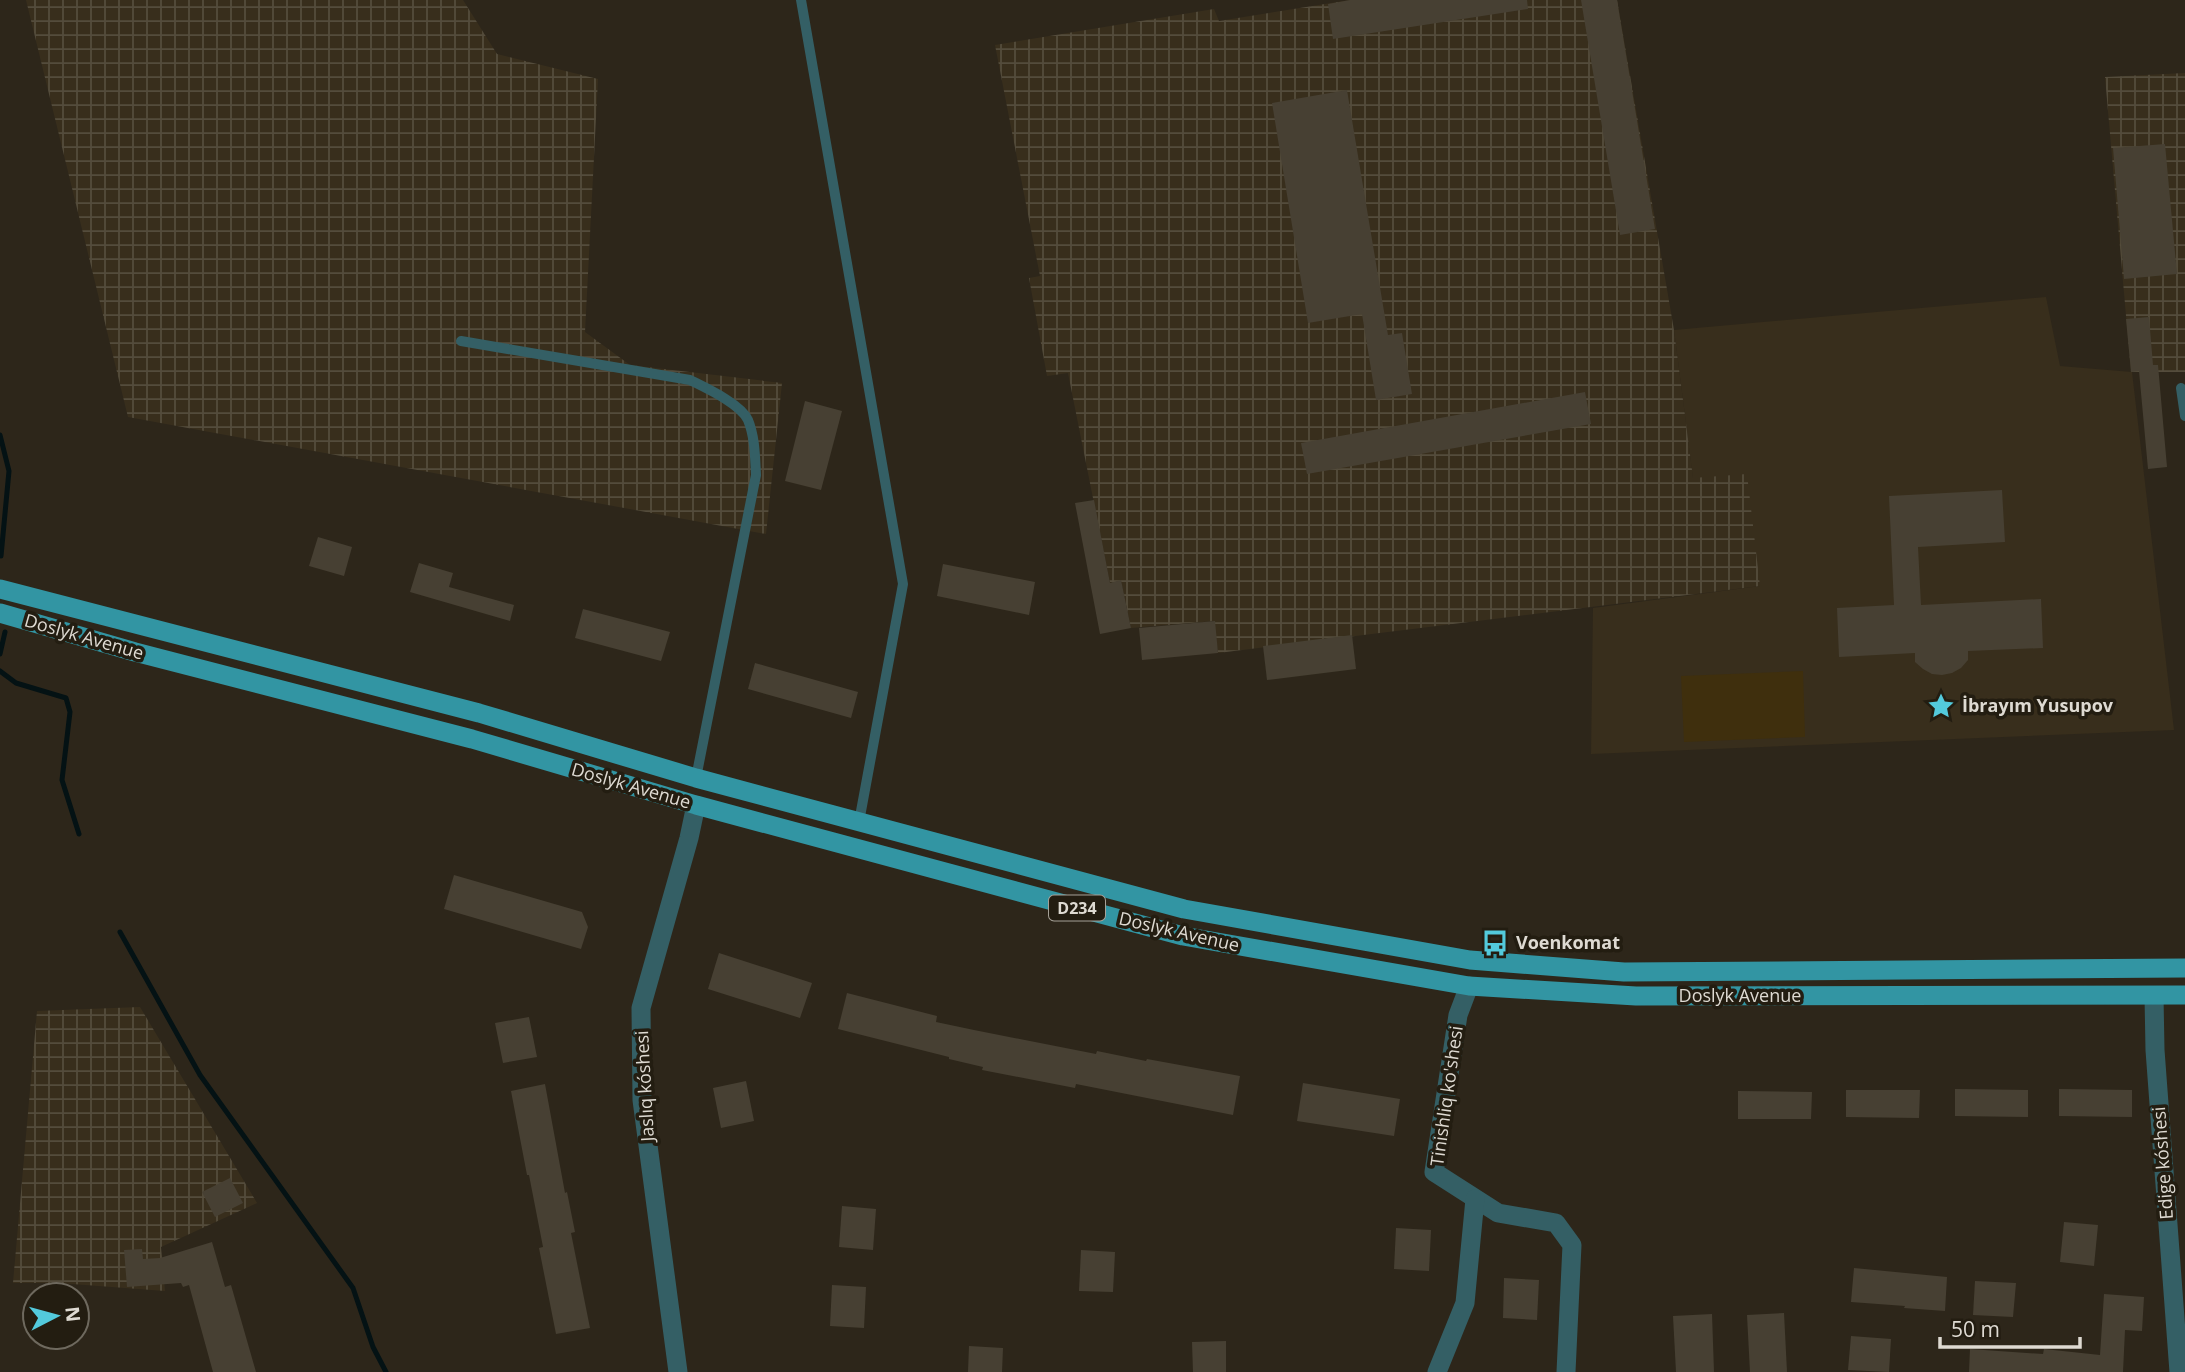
<svg xmlns="http://www.w3.org/2000/svg" width="2185" height="1372" viewBox="0 0 2185 1372" font-family="'Open Sans',sans-serif">
<style>
.built{fill:#382e1c}
.industrial{fill:url(#industrial-grid)}
.pitch{fill:#3f2f0d}
.lines{fill:none;stroke-linecap:round;stroke-linejoin:round}
.stream{stroke:#041214;stroke-width:5}
.building{fill:#474033}
.service{stroke:#345f65;stroke-width:10}
.minor{stroke:#345f65;stroke-width:19}
.primary{stroke:#3295a3;stroke-width:19}
.labels{text-anchor:middle;stroke-width:7;stroke-linejoin:round;paint-order:stroke}
.shield{fill:#231d11;stroke:#a6a198;stroke-width:2}
.shield-label{font-size:16px;font-weight:bold;fill:#dedad2}
.street-label{font-size:18px;fill:#dedad2;stroke:#231d11}
.poi-label{font-size:18px;font-weight:bold;fill:#dedad2;stroke:#231d11;text-anchor:start}
</style>
<defs>
<pattern id="industrial-grid" width="8" height="8" patternUnits="userSpaceOnUse" patternTransform="scale(1.75)"><rect width="8" height="8" fill="#382e1c"/><path d="M0 4h8M4 0v8" fill="none" stroke="#544c3c"/></pattern>
</defs>
<rect width="100%" height="100%" fill="#2d261a"/>
<polygon class="built" points="2046,297 2060,366 2132,372 2174,730 1591,754 1593,608 1760,586 1693,479 1674,330"/>
<g class="industrial">
<polygon points="26,0 463,0 497,54 598,79 585,332 630,365 782,383 766,534 128,417"/>
<polygon points="1350,0 1617,0 1674,330 1693,478 1747,474 1760,586 1218,653 1214,621 1131,628 1121,581 1110,583 1068,373 1047,376 1029,278 1040,276 995,45 1214,9 1219,21"/>
<polygon points="2185,73 2185,372 2131,372 2105,77"/>
<polygon points="140,1007 257,1203 161,1247 165,1291 59,1283 13,1283 37,1011"/>
</g>
<polygon class="pitch" points="1803,671 1805,737 1684,742 1681,676"/>
<g class="lines">
<g class="stream">
<polyline points="0,435 9,471 1,556"/>
<polyline points="0,654 5,632"/>
<polyline points="0,671 16,683 66,698 70,712 62,780 79,834"/>
<polyline points="120,932 200,1075 353,1288 373,1347 386,1372"/>
</g>
</g>
<g class="building">
<polygon points="1350,0 1527,0 1528,9 1333,39 1328,4"/>
<polygon points="1581,0 1617,0 1655,229 1620,235"/>
<polygon points="1347,90 1388,335 1402,333 1412,394 1376,400 1362,314 1308,323 1272,103"/>
<polygon points="2165,144 2177,274 2124,279 2113,148"/>
<polygon points="2149,317 2153,365 2158,365 2167,467 2148,469 2139,371 2131,372 2126,319"/>
<polygon points="1585,392 1591,424 1307,474 1301,443"/>
<polygon points="805,401 842,411 821,490 785,481"/>
<polygon points="2002,490 2005,542 1918,547 1921,605 2041,599 2043,648 1968,651 1968,660 1961,668 1952,673 1942,675 1932,674 1923,669 1915,662 1915,653 1839,657 1837,608 1894,605 1889,496"/>
<polygon points="1094,500 1110,583 1121,580 1131,628 1100,634 1075,503"/>
<polygon points="318,537 352,547 344,576 309,566"/>
<polygon points="419,563 453,573 449,587 514,605 510,621 410,592"/>
<polygon points="943,564 1035,582 1029,615 937,596"/>
<polygon points="583,609 670,632 661,661 575,638"/>
<polygon points="1215,621 1218,653 1142,660 1139,628"/>
<polygon points="1352,635 1356,669 1267,680 1263,646"/>
<polygon points="755,663 858,692 851,718 748,689"/>
<polygon points="454,875 582,912 588,927 581,949 444,909"/>
<polygon points="719,953 812,983 800,1018 708,989"/>
<polygon points="847,993 937,1016 936,1022 974,1030 1096,1054 1097,1051 1146,1061 1147,1059 1240,1076 1233,1115 1076,1084 1075,1088 982,1070 983,1067 949,1059 949,1057 838,1029"/>
<polygon points="529,1017 537,1057 503,1063 495,1023"/>
<polygon points="746,1081 754,1121 721,1128 713,1088"/>
<polygon points="1303,1083 1400,1099 1394,1136 1297,1121"/>
<polygon points="545,1084 565,1193 567,1192 575,1232 571,1233 590,1328 556,1334 539,1248 543,1247 529,1175 527,1175 511,1091"/>
<polygon points="1955,1089 2028,1090 2028,1117 1955,1116"/>
<polygon points="2059,1089 2132,1090 2132,1117 2059,1116"/>
<polygon points="1846,1090 1920,1090 1919,1118 1846,1117"/>
<polygon points="1738,1091 1812,1092 1811,1119 1738,1119"/>
<polygon points="230,1178 243,1203 215,1217 202,1192"/>
<polygon points="842,1206 876,1209 873,1250 839,1247"/>
<polygon points="2064,1222 2098,1225 2094,1266 2060,1262"/>
<polygon points="1396,1228 1431,1230 1429,1271 1394,1269"/>
<polygon points="212,1242 225,1287 231,1285 256,1372 213,1372 189,1285 183,1287 181,1283 127,1287 124,1250 142,1249 143,1259 160,1258"/>
<polygon points="1081,1250 1115,1252 1113,1292 1079,1291"/>
<polygon points="1854,1268 1947,1277 1945,1311 1904,1308 1905,1306 1851,1302"/>
<polygon points="1504,1278 1539,1280 1537,1320 1503,1318"/>
<polygon points="1975,1281 2016,1283 2013,1317 1973,1315"/>
<polygon points="832,1285 866,1287 864,1328 830,1326"/>
<polygon points="2104,1294 2144,1297 2142,1331 2125,1330 2123,1372 1969,1372 1970,1349 2043,1354 2044,1349 2100,1355"/>
<polygon points="1784,1313 1787,1372 1750,1372 1747,1315"/>
<polygon points="1712,1314 1714,1372 1676,1372 1673,1316"/>
<polygon points="1851,1336 1891,1339 1889,1372 1848,1370"/>
<polygon points="1226,1341 1226,1372 1193,1372 1192,1342"/>
<polygon points="969,1346 1003,1348 1002,1372 968,1372"/>
</g>
<g class="lines">
<g class="service">
<polyline points="801,0 903,584 859,822"/>
<path d="M461,341L690,380C706,388 741,404 748,420C755,437 755,457 756,475L696,778"/>
<polyline points="2181,388 2185,416"/>
</g>
<g class="minor">
<polyline points="1469,986 1458,1015 1434,1172 1498,1213 1556,1223 1572,1245 1566,1372"/>
<polyline points="2154,996 2155,1050 2179,1372"/>
<polyline points="678,1372 642,1100 641,1008 689,838 696,805"/>
<polyline points="1437,1372 1465,1303 1475,1199"/>
</g>
<g class="primary">
<polyline points="0,589 479,713 696,778 1184,909 1470,960 1624,972 2185,968"/>
<polyline points="0,613 135,652 472,739 696,805 1183,936 1469,986 1636,996 2185,995"/>
</g>
</g>
<defs>
<g id="sight-bare" transform="scale(2.1)"><path d="M0-6L1.8-2.2L6-1.7L2.9 1.2L3.7 5.4L0 3.3L-3.7 5.4L-2.9 1.2L-6-1.7L-1.8-2.2Z" fill="#53cadc" stroke="#231d11" stroke-width="2.5" paint-order="stroke"/></g>
<g id="bus-bare" transform="scale(2.1)"><path d="M-5-6H5V4H4V6H2V4H-2V6H-4V4H-5ZM-3.5-4V0h7V-4ZM-3.5 1.2v1.5H-2V1.2ZM2 1.2v1.5H3.5V1.2Z" fill="#53cadc" stroke="#231d11" stroke-width="2.5" paint-order="stroke"/></g>
</defs>
<g fill-rule="evenodd">
<use href="#sight-bare" x="1941" y="706"/>
<use href="#bus-bare" x="1495" y="943"/>
</g>
<g class="labels">
<rect class="shield" x="1049" y="895.5" width="56" height="25" rx="5"/>
<g class="shield-label">
<text x="1077" y="914">D234</text>
</g>
<g class="street-label">
<text transform="translate(84 637) rotate(16)" y="6">Doslyk Avenue</text>
<text transform="translate(631 786) rotate(16)" y="6">Doslyk Avenue</text>
<text transform="translate(1179 932) rotate(13)" y="6">Doslyk Avenue</text>
<text x="1740" y="1002">Doslyk Avenue</text>
<text transform="translate(645 1086) rotate(-93)" y="6">Jaslıq kóshesi</text>
<text transform="translate(1447 1096) rotate(-82)" y="6">Tinishliq ko'shesi</text>
<text transform="translate(2163 1163) rotate(-94)" y="6">Edige kóshesi</text>
</g>
<g class="poi-label">
<text x="1962" y="712">İbrayım Yusupov</text>
<text x="1516" y="949">Voenkomat</text>
</g>
</g>
<g transform="translate(56 1316) rotate(84)"><circle r="33" fill="#231d11" stroke="#6e695e" stroke-width="2"/>
<path d="M0-5L12 26L0 18L-12 26Z" fill="#53cadc"/>
<text y="-10" font-size="19" font-weight="bold" text-anchor="middle" fill="#dedad2">N</text>
</g>
<path d="M1940 1337v10h140v-10" fill="none" stroke="#dedad2" stroke-width="3.5"/>
<text x="1951" y="1337" font-size="21" fill="#dedad2" stroke="#231d11" stroke-width="5" paint-order="stroke">50 m</text>
</svg>
